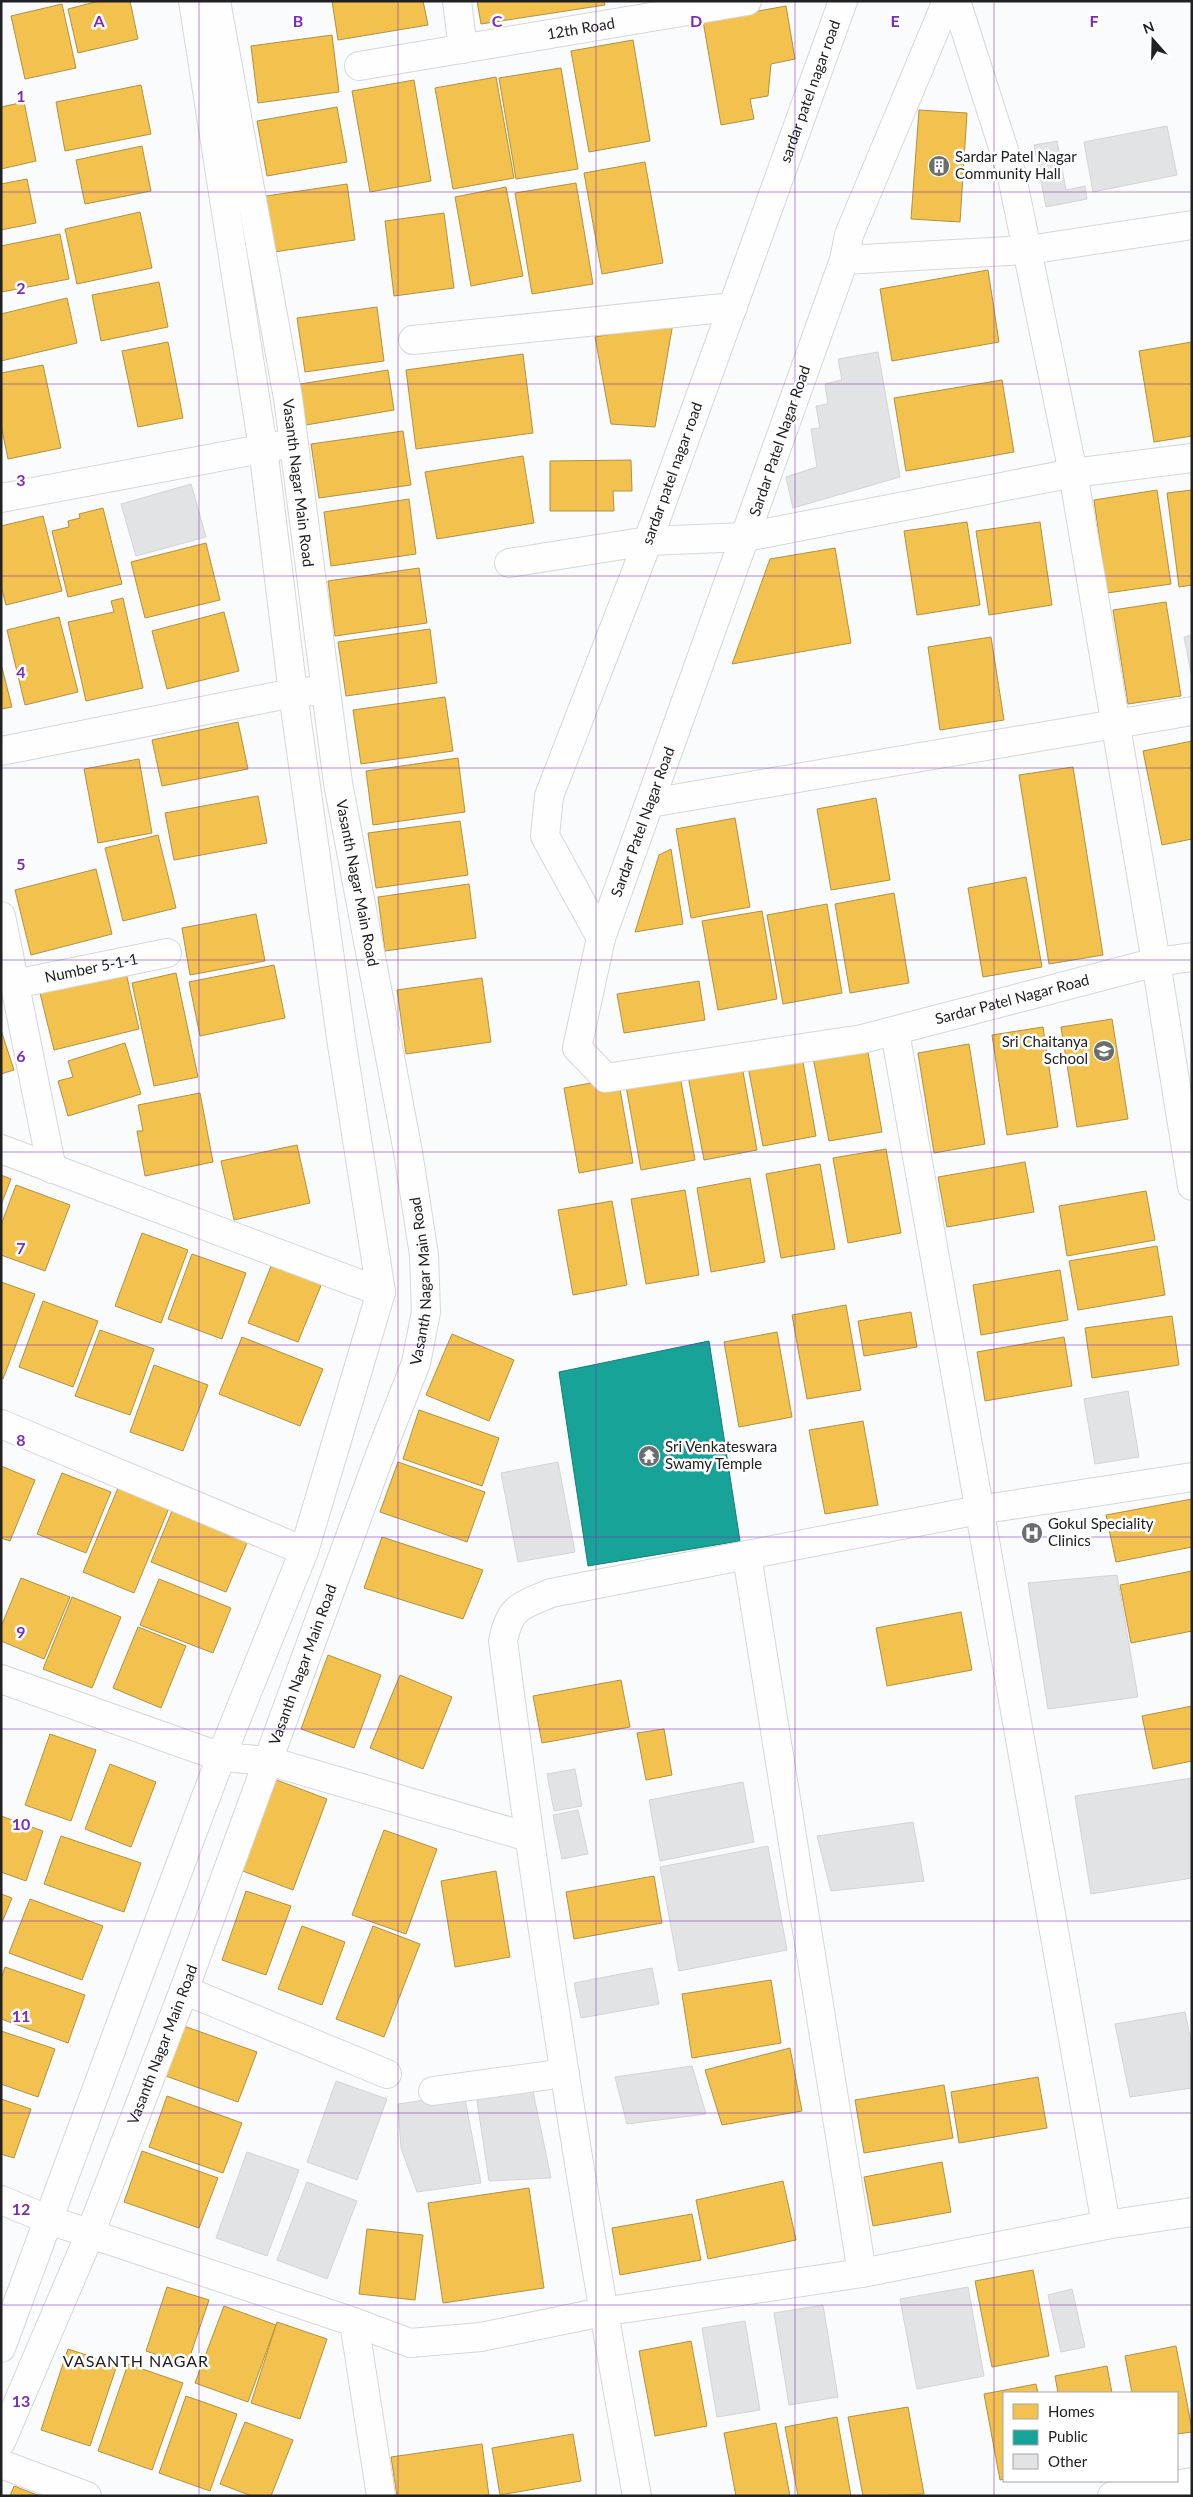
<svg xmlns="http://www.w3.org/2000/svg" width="1193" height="2497" viewBox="0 0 1193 2497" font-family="Lato,sans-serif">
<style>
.homes{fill:#f2c14e;stroke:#b39141}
.public{fill:#17a398;stroke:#1a7c75}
.building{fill:#e2e3e4;stroke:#d4d4d6}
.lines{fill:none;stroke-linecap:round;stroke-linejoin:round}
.minor-casing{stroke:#d6d7d8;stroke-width:30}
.tertiary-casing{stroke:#d6d7d8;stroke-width:30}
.minor{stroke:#fefeff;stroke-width:28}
.tertiary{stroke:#fefeff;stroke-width:28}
.grid{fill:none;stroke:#7b2cbf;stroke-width:1;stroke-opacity:0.55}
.labels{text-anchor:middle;stroke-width:5;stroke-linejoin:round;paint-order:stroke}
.street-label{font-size:15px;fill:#202122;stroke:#fff}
.poi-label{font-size:15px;fill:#202122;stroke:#fff;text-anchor:start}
.neighbourhood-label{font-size:16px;letter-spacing:1px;fill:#202122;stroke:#fff}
.grid-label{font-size:16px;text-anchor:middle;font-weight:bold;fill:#7b2cbf;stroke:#fff;stroke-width:5;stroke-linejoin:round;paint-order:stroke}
</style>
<rect width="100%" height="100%" fill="#fafbfc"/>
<g class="homes">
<polygon points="99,1 130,1 138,39 78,53 68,9"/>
<polygon points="332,1 423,1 428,25 338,40"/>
<polygon points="477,1 604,1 605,5 481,24"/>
<polygon points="62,4 76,68 25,79 11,16"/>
<polygon points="786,6 795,59 771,64 768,96 750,99 754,119 721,125 703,21"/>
<polygon points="332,35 339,92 258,103 251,46"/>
<polygon points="633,40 650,141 589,152 571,51"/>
<polygon points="561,68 578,169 516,179 499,78"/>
<polygon points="496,77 514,178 453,189 435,88"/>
<polygon points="414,80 431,181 370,192 352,91"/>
<polygon points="141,85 151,134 65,151 56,102"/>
<polygon points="24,102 36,161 1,169 1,107"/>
<polygon points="337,107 347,162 267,176 257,121"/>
<polygon points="919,110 967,113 960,222 911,219"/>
<polygon points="142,146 151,191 85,204 76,160"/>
<polygon points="645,162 663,263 602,274 584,173"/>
<polygon points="27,179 36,223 1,230 1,184"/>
<polygon points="576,183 593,284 532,294 515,193"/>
<polygon points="347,184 355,240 274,252 266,196"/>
<polygon points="506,187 523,276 471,286 455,197"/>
<polygon points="140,212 152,268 77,284 65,229"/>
<polygon points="444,213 454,288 394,296 385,221"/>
<polygon points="60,234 69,279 2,292 1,246"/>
<polygon points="988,270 999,342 892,361 880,289"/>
<polygon points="159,282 168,327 101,341 92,295"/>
<polygon points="67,298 77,343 1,361 1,314"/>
<polygon points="377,307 384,361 305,372 297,318"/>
<polygon points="673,323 655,427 611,424 595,337"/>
<polygon points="168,342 183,418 138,427 122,351"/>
<polygon points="1192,342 1192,436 1154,442 1139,351"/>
<polygon points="523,354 533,433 416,449 406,370"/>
<polygon points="43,365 61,448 8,459 1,425 1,373"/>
<polygon points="388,370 394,410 306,425 300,384"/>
<polygon points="1002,380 1014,452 906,471 894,398"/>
<polygon points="403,431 411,485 319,498 311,444"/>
<polygon points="523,456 534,523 437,539 425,472"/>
<polygon points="631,460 632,491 613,491 614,511 550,511 550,461"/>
<polygon points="1157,490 1171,584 1107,593 1094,500"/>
<polygon points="1192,490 1192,585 1179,587 1167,493"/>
<polygon points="409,499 416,554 331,566 324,512"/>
<polygon points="103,508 122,584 68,597 52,531 69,527 68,521 80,518 79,514"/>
<polygon points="43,516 62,591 6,605 1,586 1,526"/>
<polygon points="967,522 980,605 917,615 904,531"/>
<polygon points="1040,522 1052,605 989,615 976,531"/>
<polygon points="206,543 220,600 145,618 131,562"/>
<polygon points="835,548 851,643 732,664 770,559"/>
<polygon points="419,568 427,623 335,636 328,581"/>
<polygon points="123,598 143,688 86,701 68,622 114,612 111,601"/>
<polygon points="1166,602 1181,696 1128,704 1113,610"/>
<polygon points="224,612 239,671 167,689 152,631"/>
<polygon points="59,617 78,692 25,705 7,630"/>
<polygon points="430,629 437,683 346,696 338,642"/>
<polygon points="991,637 1004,720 940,730 928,647"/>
<polygon points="1,664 12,707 1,709"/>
<polygon points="445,697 453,751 361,764 353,710"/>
<polygon points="238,722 248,769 162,786 152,740"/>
<polygon points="1192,741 1192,839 1162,845 1143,751"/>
<polygon points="458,758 465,812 373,825 366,771"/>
<polygon points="139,759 152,833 98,843 84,769"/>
<polygon points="1073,767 1103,955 1049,964 1019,775"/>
<polygon points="258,796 267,843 174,860 165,813"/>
<polygon points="876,798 890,880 831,890 817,809"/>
<polygon points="735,818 750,907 691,918 676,829"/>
<polygon points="460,821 468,875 376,888 368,833"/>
<polygon points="158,835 176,908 123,921 105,848"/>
<polygon points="671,849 683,924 635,932 659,855"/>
<polygon points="96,869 112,934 31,955 15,890"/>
<polygon points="1026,877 1042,967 983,977 968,888"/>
<polygon points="469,884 476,938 385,951 378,897"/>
<polygon points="894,893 909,983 850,993 835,904"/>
<polygon points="827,904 842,993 783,1004 767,915"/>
<polygon points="762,911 777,999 718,1010 702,921"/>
<polygon points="256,914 265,961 190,975 182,928"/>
<polygon points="274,965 285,1018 200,1036 189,982"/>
<polygon points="126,973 139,1029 54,1050 40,993"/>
<polygon points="176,973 198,1077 154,1086 132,983"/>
<polygon points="482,978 491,1042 406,1054 397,990"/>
<polygon points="699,981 705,1020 624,1033 617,994"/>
<polygon points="1112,1019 1128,1119 1077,1127 1061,1027"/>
<polygon points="1043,1027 1058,1127 1007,1135 992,1035"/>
<polygon points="1,1030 14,1070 1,1074"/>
<polygon points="125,1043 141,1094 68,1116 58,1081 73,1077 68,1061"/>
<polygon points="969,1044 985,1144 934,1153 918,1053"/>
<polygon points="867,1047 882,1132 829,1141 813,1057"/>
<polygon points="801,1051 816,1136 763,1146 747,1061"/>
<polygon points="742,1066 757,1150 704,1160 688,1076"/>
<polygon points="680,1076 695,1160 641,1170 626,1086"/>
<polygon points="618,1078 633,1163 579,1173 564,1088"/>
<polygon points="200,1093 213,1162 145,1176 137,1131 143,1131 138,1105"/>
<polygon points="297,1145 310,1203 234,1220 221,1161"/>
<polygon points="886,1149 901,1233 848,1243 833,1158"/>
<polygon points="1025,1162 1034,1212 947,1227 938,1177"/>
<polygon points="820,1164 835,1249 781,1258 766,1174"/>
<polygon points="1,1175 11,1179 1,1205"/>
<polygon points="750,1178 765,1262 711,1272 697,1188"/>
<polygon points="16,1185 70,1205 45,1271 1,1255 1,1225"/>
<polygon points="685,1190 699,1275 646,1284 631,1199"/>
<polygon points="1146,1191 1155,1240 1067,1256 1059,1206"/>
<polygon points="612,1201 627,1285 573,1295 558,1210"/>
<polygon points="142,1233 188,1250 161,1323 115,1306"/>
<polygon points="1157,1246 1165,1295 1078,1310 1069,1261"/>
<polygon points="192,1254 246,1273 222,1339 168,1319"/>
<polygon points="272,1264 322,1283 298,1342 248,1323"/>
<polygon points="1060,1270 1068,1320 981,1335 973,1285"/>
<polygon points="1,1282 35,1294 3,1379 1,1378"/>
<polygon points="43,1301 98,1321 73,1387 19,1367"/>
<polygon points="846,1305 861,1390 807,1399 792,1315"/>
<polygon points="911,1312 917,1347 864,1356 858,1321"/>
<polygon points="1172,1316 1179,1365 1092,1378 1085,1328"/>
<polygon points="100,1330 154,1349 130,1415 75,1396"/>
<polygon points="777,1332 792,1417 739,1427 724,1342"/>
<polygon points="452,1334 514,1360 489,1421 426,1395"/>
<polygon points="242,1337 323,1369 300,1426 219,1394"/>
<polygon points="1064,1337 1072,1386 985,1401 977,1352"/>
<polygon points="154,1365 208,1385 183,1451 130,1432"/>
<polygon points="419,1410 499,1438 482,1486 403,1459"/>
<polygon points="863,1421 878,1505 825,1514 809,1430"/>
<polygon points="398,1462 485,1492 467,1542 380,1512"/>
<polygon points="1,1466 35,1480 10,1541 1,1538"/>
<polygon points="62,1473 111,1492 86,1553 37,1534"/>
<polygon points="118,1488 169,1508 134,1593 83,1572"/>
<polygon points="1192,1499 1192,1547 1116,1562 1106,1515"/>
<polygon points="174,1506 250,1536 226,1592 151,1562"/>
<polygon points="382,1537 483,1570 463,1619 364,1588"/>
<polygon points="1192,1571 1192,1631 1131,1643 1120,1585"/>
<polygon points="21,1578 70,1597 44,1659 1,1641 1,1627"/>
<polygon points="159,1579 231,1608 213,1653 140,1625"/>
<polygon points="72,1597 121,1617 92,1688 43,1669"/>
<polygon points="961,1612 972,1670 887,1686 876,1628"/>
<polygon points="138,1627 186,1646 161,1708 113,1688"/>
<polygon points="328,1655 381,1675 354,1748 301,1729"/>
<polygon points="400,1675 452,1697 423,1769 370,1748"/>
<polygon points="621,1680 630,1727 542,1743 533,1696"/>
<polygon points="1192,1706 1192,1761 1153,1769 1142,1716"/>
<polygon points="664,1729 672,1775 646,1780 637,1733"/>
<polygon points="50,1734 96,1750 71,1821 25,1805"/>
<polygon points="110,1764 156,1782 131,1847 85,1829"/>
<polygon points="274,1779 327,1799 293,1890 240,1870"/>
<polygon points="1,1816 43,1831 26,1881 1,1872"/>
<polygon points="384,1830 437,1849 406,1934 352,1915"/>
<polygon points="61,1836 141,1863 124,1912 44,1884"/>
<polygon points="496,1871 510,1957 455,1967 441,1881"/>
<polygon points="654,1876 662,1923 574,1939 566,1892"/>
<polygon points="246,1891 291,1906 266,1975 222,1960"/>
<polygon points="1,1894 12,1898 1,1925"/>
<polygon points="30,1899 103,1926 82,1980 9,1953"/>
<polygon points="302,1926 345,1942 322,2005 278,1989"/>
<polygon points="373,1926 420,1944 384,2037 336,2019"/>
<polygon points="5,1967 85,1995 68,2043 1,2019 1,1979"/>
<polygon points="771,1980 781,2043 692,2058 682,1994"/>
<polygon points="181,2025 257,2052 238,2102 163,2075"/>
<polygon points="1,2031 55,2049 38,2097 1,2084"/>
<polygon points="790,2048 802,2111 722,2125 705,2070"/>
<polygon points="1038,2077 1047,2128 959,2143 951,2092"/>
<polygon points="944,2085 953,2138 864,2153 855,2100"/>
<polygon points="167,2096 242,2123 223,2173 149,2147"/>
<polygon points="1,2099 31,2109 14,2158 1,2154"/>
<polygon points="142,2151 218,2178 199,2228 124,2202"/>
<polygon points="942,2162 951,2212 873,2226 864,2177"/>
<polygon points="783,2181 796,2240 708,2259 696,2200"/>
<polygon points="529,2188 544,2288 443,2303 428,2203"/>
<polygon points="692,2214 701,2260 620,2275 612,2228"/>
<polygon points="367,2229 423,2235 415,2300 359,2294"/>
<polygon points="1033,2270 1049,2356 992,2367 975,2281"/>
<polygon points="167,2287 209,2300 187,2365 146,2351"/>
<polygon points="224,2306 276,2325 248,2402 195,2383"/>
<polygon points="277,2322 327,2339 300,2419 251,2403"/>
<polygon points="691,2341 707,2426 655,2436 639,2351"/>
<polygon points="1176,2346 1192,2429 1192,2432 1177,2434 1177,2393 1132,2393 1125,2356"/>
<polygon points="68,2349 117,2365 90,2446 41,2430"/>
<polygon points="128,2364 183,2383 152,2470 98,2451"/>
<polygon points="1107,2366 1112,2393 1058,2393 1055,2376"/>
<polygon points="1036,2384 1038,2393 1004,2393 1004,2479 1000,2480 984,2394"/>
<polygon points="186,2396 237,2414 210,2491 159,2473"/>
<polygon points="908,2407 924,2494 863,2496 848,2417"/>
<polygon points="837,2417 851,2496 798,2496 785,2427"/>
<polygon points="245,2422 293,2440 271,2496 252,2496 220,2484"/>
<polygon points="776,2423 790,2496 736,2496 724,2433"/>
<polygon points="573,2434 581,2481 500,2495 492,2448"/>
<polygon points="482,2444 489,2496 397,2496 391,2457"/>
<polygon points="14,2486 40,2496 10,2496"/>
</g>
<polygon class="public" points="709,1341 740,1541 588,1566 559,1372"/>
<g class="building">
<polygon points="1167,126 1177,175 1093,192 1084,142"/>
<polygon points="1057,141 1066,190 1085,186 1087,199 1046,207 1034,145"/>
<polygon points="878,352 900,477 793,508 786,477 817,467 811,429 820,428 816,406 828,404 825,384 842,380 838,359"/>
<polygon points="191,484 206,537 136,556 121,504"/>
<polygon points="1192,635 1192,678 1184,637"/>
<polygon points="1128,1391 1139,1457 1095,1464 1084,1399"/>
<polygon points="558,1462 575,1552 518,1562 501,1473"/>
<polygon points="1117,1575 1138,1697 1048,1709 1028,1583"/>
<polygon points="575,1769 582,1806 554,1811 547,1774"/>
<polygon points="1192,1778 1192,1878 1091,1894 1075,1796"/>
<polygon points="743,1782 754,1842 660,1861 649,1800"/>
<polygon points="578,1810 588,1854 562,1859 553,1815"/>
<polygon points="913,1822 924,1881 831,1891 817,1836"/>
<polygon points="768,1846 787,1950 679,1971 660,1867"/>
<polygon points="652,1968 659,2004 581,2018 574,1983"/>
<polygon points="1185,2012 1192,2046 1192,2088 1130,2097 1115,2024"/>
<polygon points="692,2066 706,2114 627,2124 615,2077"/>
<polygon points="336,2081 387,2099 357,2180 307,2162"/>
<polygon points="531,2082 551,2178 489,2181 476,2094"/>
<polygon points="464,2094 481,2183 417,2192 401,2148 398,2104"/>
<polygon points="247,2152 299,2170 267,2256 216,2238"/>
<polygon points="307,2182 357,2201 327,2279 277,2260"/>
<polygon points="968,2287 984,2376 917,2389 900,2299"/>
<polygon points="1072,2289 1085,2347 1061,2352 1048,2295"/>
<polygon points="823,2305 838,2397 789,2405 774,2313"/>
<polygon points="745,2321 760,2410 717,2417 702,2328"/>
</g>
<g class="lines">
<g class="minor-casing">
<g id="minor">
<polyline points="457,1 463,49"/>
<path id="s1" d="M947,1L849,235L844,260L601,938L577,1048L606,1078L862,1039L1156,962L1192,957"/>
<polyline points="956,1 1011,172 1073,473 1156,962 1192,1186"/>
<path id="s2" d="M359,66L747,1"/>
<polyline points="844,260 1028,250 1192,225"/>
<polyline points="413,340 733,307"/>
<polyline points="1,498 293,443"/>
<polyline points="509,563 648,541 746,537 1073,473 1192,458"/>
<polyline points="1,751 293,693 325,690"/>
<polyline points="650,803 1192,711"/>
<polyline points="1,916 52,1169"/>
<path id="s3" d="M601,938L545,836L549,796L648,541L843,1"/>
<path id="s4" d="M15,984L167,953"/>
<polyline points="895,1032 1106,2225"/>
<polyline points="1,1149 381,1292"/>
<polyline points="1,1424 304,1551"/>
<polyline points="747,1556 862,2273"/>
<polyline points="1,1679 221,1757 269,1761 528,1837"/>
<polyline points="184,1990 387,2074"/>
<polyline points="433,2091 565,2073"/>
<polyline points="1,2200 49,2220 354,2322 410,2343 481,2337 602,2312 862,2273 1106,2225 1192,2212"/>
<polyline points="354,2322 381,2496"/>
<polyline points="1,2464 87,2496"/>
<path d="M637,2496C584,2212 540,1927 503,1641C510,1606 521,1606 551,1593L979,1510L1192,1477"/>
<polyline points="1112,2496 1192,2482"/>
</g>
</g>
<g class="tertiary-casing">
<g id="tertiary">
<polyline points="1,2348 138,1977 221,1757 304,1551 381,1292 341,1038 293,693 263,448 193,1"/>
<path id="s5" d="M1,2442L90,2234L184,1990L381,1452L416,1363L426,1312L424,1255L408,1152L338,783L288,398L216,1"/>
</g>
</g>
<use href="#minor" class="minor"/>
<use href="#tertiary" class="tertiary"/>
</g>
<path class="grid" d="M199,1V2496M398,1V2496M596,1V2496M795,1V2496M994,1V2496M1,192H1192M1,384H1192M1,576H1192M1,768H1192M1,960H1192M1,1152H1192M1,1345H1192M1,1537H1192M1,1729H1192M1,1921H1192M1,2113H1192M1,2305H1192"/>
<defs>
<g id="building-disc" transform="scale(1.125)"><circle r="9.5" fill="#6c6d6e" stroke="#fff"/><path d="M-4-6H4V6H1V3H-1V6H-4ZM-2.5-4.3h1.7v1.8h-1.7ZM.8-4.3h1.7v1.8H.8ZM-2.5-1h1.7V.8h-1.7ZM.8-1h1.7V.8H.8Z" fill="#fff"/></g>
<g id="school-disc" transform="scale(1.125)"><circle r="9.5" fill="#6c6d6e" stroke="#fff"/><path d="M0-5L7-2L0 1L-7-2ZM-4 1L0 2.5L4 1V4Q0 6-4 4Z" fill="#fff"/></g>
<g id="temple-disc" transform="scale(1.125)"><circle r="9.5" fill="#6c6d6e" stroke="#fff"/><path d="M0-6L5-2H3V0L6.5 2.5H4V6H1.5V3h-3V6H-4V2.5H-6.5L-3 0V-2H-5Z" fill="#fff"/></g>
<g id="hospital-disc" transform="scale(1.125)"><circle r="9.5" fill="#6c6d6e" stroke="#fff"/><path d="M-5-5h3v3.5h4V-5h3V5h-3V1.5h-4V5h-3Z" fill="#fff"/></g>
</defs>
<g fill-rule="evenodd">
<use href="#building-disc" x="939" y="166"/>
<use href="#school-disc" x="1104" y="1051"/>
<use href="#temple-disc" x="649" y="1456"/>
<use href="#hospital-disc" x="1032" y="1533"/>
</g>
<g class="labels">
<g class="street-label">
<text dy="5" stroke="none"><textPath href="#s2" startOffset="225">12th Road</textPath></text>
<text dy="5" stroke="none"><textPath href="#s3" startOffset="908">sardar patel nagar road</textPath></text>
<text transform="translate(780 441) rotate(-71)" y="5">Sardar Patel Nagar Road</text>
<text dy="5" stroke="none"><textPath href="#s3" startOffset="502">sardar patel nagar road</textPath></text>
<text transform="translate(298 483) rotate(83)" y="5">Vasanth Nagar Main Road</text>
<text transform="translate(643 822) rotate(-70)" y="5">Sardar Patel Nagar Road</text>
<text transform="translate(357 883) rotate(79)" y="5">Vasanth Nagar Main Road</text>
<text dy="5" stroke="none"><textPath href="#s4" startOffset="78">Number 5-1-1</textPath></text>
<text dy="5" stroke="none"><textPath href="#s1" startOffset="1568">Sardar Patel Nagar Road</textPath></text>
<text dy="5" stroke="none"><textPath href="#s5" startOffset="1239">Vasanth Nagar Main Road</textPath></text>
<text dy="5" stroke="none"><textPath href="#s5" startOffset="834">Vasanth Nagar Main Road</textPath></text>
<text dy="5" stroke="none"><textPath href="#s5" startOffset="429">Vasanth Nagar Main Road</textPath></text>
</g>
<g class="poi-label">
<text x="955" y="162">Sardar Patel Nagar<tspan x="955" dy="17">Community Hall</tspan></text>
<text x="1088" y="1047" text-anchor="end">Sri Chaitanya<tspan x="1088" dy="17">School</tspan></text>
<text x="665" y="1452">Sri Venkateswara<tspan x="665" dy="17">Swamy Temple</tspan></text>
<text x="1048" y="1529">Gokul Speciality<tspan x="1048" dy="17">Clinics</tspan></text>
</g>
<g class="neighbourhood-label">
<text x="136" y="2367">VASANTH NAGAR</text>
</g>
</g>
<g class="grid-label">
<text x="99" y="27">A</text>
<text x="298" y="27">B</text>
<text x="497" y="27">C</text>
<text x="696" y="27">D</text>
<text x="895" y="27">E</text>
<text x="1094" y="27">F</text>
<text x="21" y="102">1</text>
<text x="21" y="294">2</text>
<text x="21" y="486">3</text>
<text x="21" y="678">4</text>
<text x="21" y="870">5</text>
<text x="21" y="1062">6</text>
<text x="21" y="1254">7</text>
<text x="21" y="1446">8</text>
<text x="21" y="1638">9</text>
<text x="21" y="1830">10</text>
<text x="21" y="2022">11</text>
<text x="21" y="2215">12</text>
<text x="21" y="2407">13</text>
</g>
<rect width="1193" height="2497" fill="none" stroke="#202122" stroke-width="5"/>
<rect x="1003" y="2392" width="175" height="90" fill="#ffffff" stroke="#a6a6a7"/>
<rect x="1013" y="2404" width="25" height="15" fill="#f2c14e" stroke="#a6a6a7"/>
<text x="1048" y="2417" font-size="15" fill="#202122">Homes</text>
<rect x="1013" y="2430" width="25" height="15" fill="#17a398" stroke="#a6a6a7"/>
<text x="1048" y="2442" font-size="15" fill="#202122">Public</text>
<rect x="1013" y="2454" width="25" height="15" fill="#e2e3e4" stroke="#a6a6a7"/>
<text x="1048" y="2467" font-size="15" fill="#202122">Other</text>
<g transform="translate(1153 40) rotate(340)" stroke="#ffffff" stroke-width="4" paint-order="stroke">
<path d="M0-4L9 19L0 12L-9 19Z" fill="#202122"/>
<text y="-8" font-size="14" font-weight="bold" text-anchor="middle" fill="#202122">N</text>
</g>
</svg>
